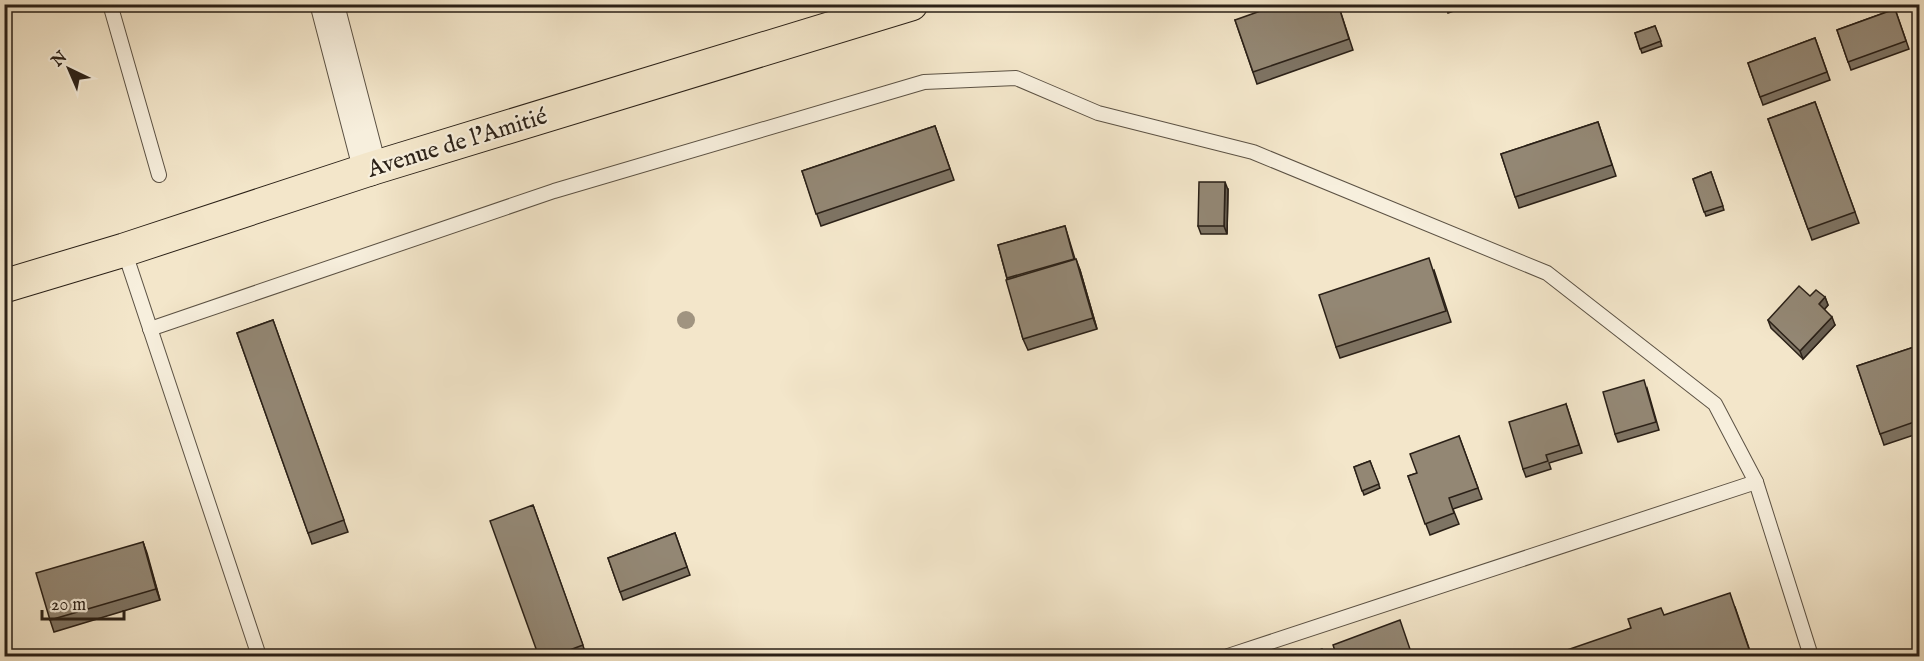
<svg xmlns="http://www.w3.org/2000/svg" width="1924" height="661" viewBox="0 0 1924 661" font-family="'IM FELL English',serif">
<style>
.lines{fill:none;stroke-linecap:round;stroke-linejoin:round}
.service-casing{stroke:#5c5244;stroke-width:16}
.tertiary-casing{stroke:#5c5244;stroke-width:35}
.primary-casing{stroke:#2a2017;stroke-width:35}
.service{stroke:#f7efdd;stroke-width:14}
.tertiary{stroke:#f7efdd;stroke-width:33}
.primary{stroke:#f3e6ca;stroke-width:33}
.tree{fill:#a09480}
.wall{fill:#7e7464;stroke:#2a2017;stroke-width:1.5}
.shaded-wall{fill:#675e51;stroke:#2a2017;stroke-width:1.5}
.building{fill:#938774;stroke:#2a2017;stroke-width:1.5}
.labels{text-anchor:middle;stroke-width:4.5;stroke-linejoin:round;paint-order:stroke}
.street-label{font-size:24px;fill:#2a2017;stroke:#f7efdd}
</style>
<rect width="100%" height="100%" fill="#f3e6ca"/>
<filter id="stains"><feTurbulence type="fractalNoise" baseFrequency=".00333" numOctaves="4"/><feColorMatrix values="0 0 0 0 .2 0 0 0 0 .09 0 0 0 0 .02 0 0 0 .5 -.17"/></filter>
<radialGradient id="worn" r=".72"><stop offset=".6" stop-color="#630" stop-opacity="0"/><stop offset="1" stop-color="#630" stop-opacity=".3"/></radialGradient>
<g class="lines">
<g class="service-casing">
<g id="service">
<polyline points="110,4 159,175"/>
<polyline points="124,250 259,656"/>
<polyline points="150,329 554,191 924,82 1016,78 1098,113 1253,152 1547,273 1715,404 1756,482 1811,656"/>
<polyline points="1228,656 1756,482"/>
</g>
</g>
<g class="tertiary-casing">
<polyline id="tertiary" points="327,4 370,169"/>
</g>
<g class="primary-casing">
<polyline id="primary" points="4,286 124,250 370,169 911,4"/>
</g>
<use href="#service" class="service"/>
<use href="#tertiary" class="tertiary"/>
<use href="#primary" class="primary"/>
</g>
<circle class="tree" cx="686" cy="320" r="9"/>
<g class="wall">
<polygon points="1338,4 1353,50 1257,84 1235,20"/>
<polygon points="1445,4 1473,4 1448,13"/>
<polygon points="1895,9 1909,49 1851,70 1837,30"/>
<polygon points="1655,26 1662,46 1642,53 1635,33"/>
<polygon points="1815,38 1830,80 1763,105 1748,63"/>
<polygon points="1815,102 1859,223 1812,240 1768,119"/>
<polygon points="1598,122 1616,176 1519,208 1501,154"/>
<polygon points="935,126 954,180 821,226 802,171"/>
<polygon points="1711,172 1724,210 1706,216 1693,179"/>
<polygon points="1228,190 1227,234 1201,234 1198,226"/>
<polygon points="1065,226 1075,259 1080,270 1097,329 1028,350 1023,339 998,245"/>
<polygon points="1434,270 1451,322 1340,358 1336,347"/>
<polygon points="1810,296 1825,297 1828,305 1824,310 1835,325 1803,359 1771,328 1768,320"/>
<polygon points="273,320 348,532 312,544 237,333"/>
<polygon points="1920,345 1920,433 1884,445 1857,366"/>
<polygon points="1647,388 1659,430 1618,442 1615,434"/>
<polygon points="1566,404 1582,453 1549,463 1551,469 1526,477 1523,469"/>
<polygon points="1459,436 1482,499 1453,509 1459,524 1430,535 1408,476 1417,473"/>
<polygon points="1370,461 1380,488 1364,495 1354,467"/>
<polygon points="533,505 587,657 539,657"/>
<polygon points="675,533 690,575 623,600 608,558"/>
<polygon points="143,542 160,600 54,632 50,620"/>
<polygon points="1735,607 1752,657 1569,657 1631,628 1664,615"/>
</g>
<g class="shaded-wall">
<polygon points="1225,182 1228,190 1227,234 1224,226"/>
<polygon points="1076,259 1080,270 1097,329 1093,318"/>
<polygon points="1825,297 1828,305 1822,312 1819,304"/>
<polygon points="1832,317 1835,325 1803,359 1800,351"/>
<polygon points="143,542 147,553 160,600 156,589"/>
</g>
<g class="building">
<polygon points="1280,4 1338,4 1349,39 1253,72 1235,20"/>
<polygon points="1895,9 1906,41 1848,62 1837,30"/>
<polygon points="1655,26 1661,41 1640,49 1635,33"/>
<polygon points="1815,38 1827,72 1760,97 1748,63"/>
<polygon points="1815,102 1855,212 1808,229 1768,119"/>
<polygon points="1598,122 1612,165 1515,197 1501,154"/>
<polygon points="935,126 950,169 816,214 802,171"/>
<polygon points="1711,172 1723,206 1704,212 1693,179"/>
<polygon points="1199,182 1225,182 1224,226 1198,226"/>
<polygon points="1065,226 1074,259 1007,278 998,245"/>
<polygon points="1429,258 1446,311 1336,347 1319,295"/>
<polygon points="1076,259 1093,318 1023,339 1006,280"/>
<polygon points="1799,286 1810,296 1816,290 1825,297 1819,304 1832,317 1800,351 1768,320"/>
<polygon points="273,320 344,520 308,533 237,333"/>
<polygon points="1920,345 1920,420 1880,434 1857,366"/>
<polygon points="1644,380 1656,422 1615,434 1603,392"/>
<polygon points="1566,404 1579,445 1546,455 1548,461 1523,469 1509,422"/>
<polygon points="1459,436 1478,488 1449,498 1454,513 1425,524 1408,476 1417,473 1410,454"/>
<polygon points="1370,461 1379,484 1362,491 1354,467"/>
<polygon points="533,505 583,645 551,657 539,657 490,521"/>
<polygon points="675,533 687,567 620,592 608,558"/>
<polygon points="143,542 156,589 50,620 36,573"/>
<polygon points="1730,593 1750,652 1737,657 1569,657 1567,650 1631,628 1628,619 1661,608 1664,615"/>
<polygon points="1400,620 1412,655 1407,657 1337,657 1333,645"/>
<polygon points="1322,649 1325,657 1302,657"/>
</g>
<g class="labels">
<g class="street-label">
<text transform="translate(457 142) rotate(-17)" y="8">Avenue de l'Amitié</text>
</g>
</g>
<rect width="1924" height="661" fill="none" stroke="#f3e6ca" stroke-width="24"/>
<rect x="6" y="6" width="1912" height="649" fill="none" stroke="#2a2017" stroke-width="3"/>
<rect x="12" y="12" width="1900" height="637" fill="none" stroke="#2a2017" stroke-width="1.5"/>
<g transform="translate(69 69) rotate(316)" stroke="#f7efdd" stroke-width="4.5" paint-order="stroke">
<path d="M0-4.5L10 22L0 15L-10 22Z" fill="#2a2017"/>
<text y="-9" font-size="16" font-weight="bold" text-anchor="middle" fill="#2a2017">N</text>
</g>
<path d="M42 610v9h82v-9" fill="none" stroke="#2a2017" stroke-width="3"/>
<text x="51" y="610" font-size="18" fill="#2a2017" stroke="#f7efdd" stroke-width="4.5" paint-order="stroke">20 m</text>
<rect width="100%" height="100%" filter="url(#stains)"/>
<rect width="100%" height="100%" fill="url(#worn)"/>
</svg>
